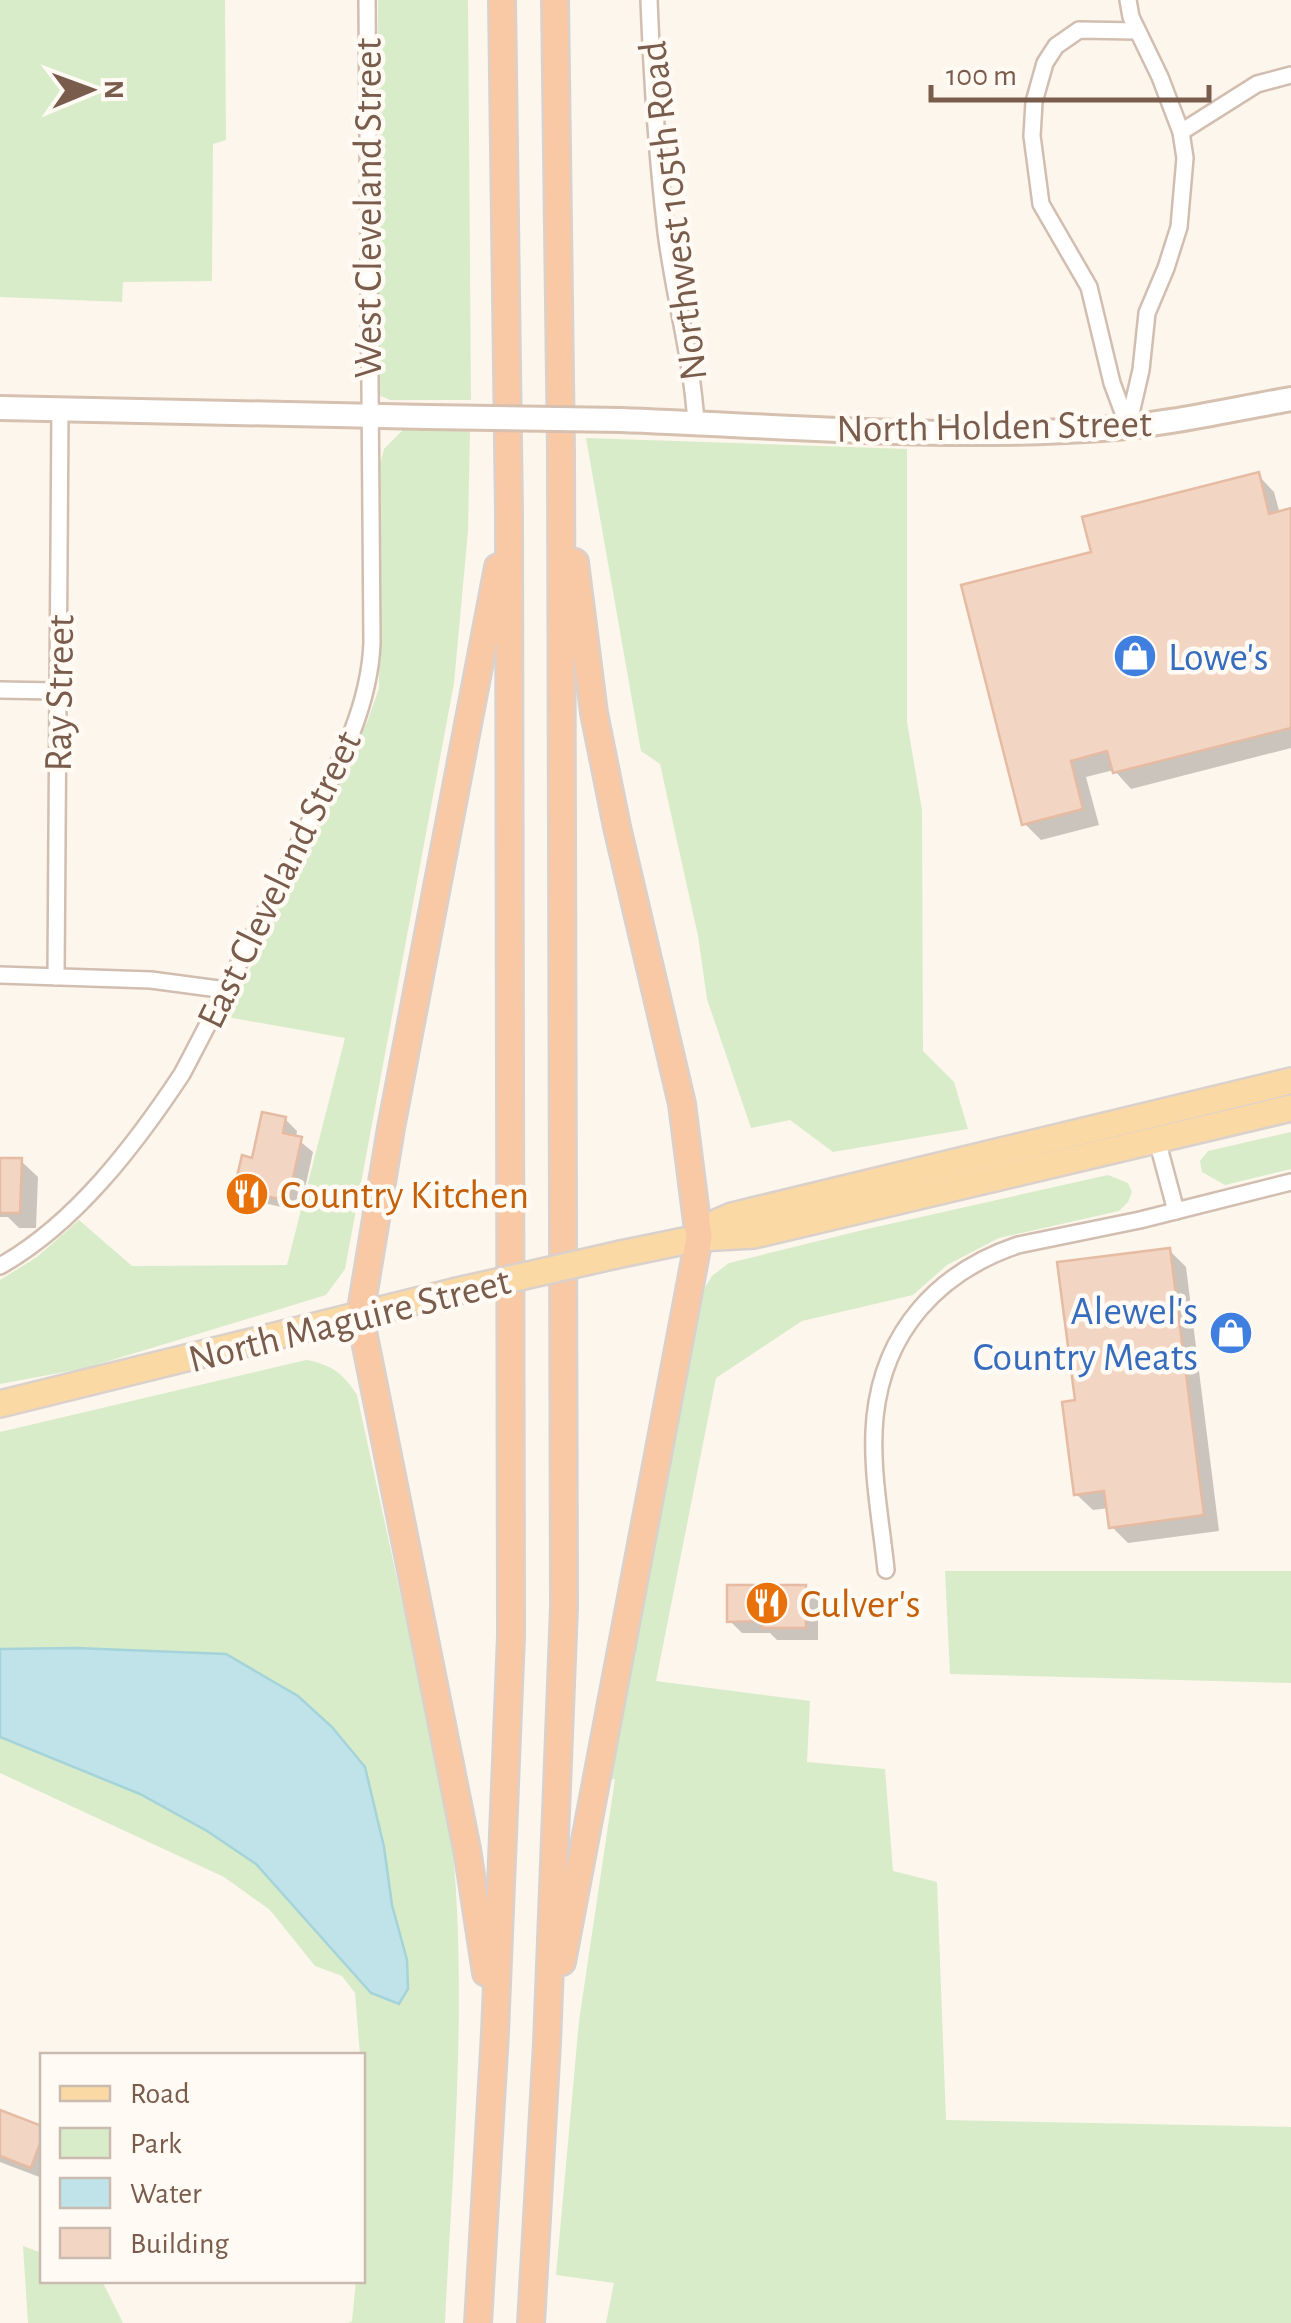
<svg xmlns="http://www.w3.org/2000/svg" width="1291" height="2323" viewBox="0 0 1291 2323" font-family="'Alegreya Sans',sans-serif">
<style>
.green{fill:#d8ecc9}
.water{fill:#bfe3e8;stroke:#a5d3da;stroke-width:2.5}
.shadow{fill:#0003}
.building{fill:#f3d5c3;stroke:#e6bba3;stroke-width:2.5}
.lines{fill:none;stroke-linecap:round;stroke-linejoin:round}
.minor-casing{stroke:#d1beb0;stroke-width:20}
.secondary-casing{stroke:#d6c0b0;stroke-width:28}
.primary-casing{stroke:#dad1cd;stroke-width:30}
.trunk-casing{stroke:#dad1cd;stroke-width:30}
.minor{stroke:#fff;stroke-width:15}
.secondary{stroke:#fff;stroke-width:22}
.primary{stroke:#fbd9a5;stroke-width:25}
.trunk{stroke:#f9c8a4;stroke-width:25}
.secondary-bridge-casing{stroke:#d6c0b0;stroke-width:28;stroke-linecap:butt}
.primary-bridge-casing{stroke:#dad1cd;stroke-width:30;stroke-linecap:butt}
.secondary-bridge{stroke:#fff;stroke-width:22}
.primary-bridge{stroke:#fbd9a5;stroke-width:25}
.labels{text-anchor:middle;stroke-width:9;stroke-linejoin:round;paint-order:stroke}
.street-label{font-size:40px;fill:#7a5c4d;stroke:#fffaf3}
.shop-label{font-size:40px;fill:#366cbe;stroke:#fffaf3;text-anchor:start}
.food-label{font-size:40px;fill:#c56008;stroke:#fffaf3;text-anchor:start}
</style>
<rect width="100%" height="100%" fill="#fdf6ec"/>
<g class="green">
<polygon points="0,0 225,0 226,140 213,144 212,281 123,282 122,302 0,297"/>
<polygon points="378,0 468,0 471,400 390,400 379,395"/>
<polygon points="403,430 470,430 468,531 454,683 345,1269 326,1295 86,1368 0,1384 0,1280 37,1257 79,1220 132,1266 287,1265 345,1038 227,1017 368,720 379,688 380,464 384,449"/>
<polygon points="586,438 907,449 907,722 922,810 923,1051 954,1082 968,1129 833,1152 790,1120 751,1128 707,999 698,936 660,764 641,751"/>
<polygon points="1291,1132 1291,1169 1225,1185 1202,1172 1200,1161 1208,1151"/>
<polygon points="1108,1175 1128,1183 1132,1192 1128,1202 1119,1211 999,1238 947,1265 913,1295 802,1321 716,1378 656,1681 810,1701 807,1762 885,1769 893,1871 937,1882 946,2120 1291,2127 1291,2323 606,2323 614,2283 556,2275 579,2021 615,1779 606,1780 659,1504 705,1287 712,1276 729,1263 867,1229"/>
<path d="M306,1360C331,1364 344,1374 357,1395L450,1822C469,1988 453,2157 445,2323H348L352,2321L356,2281L362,2280V2056L360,2055L355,1993L342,1976L315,1966L270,1910L224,1877L0,1773V1737L140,1794L207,1831L256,1864L371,1993L399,2003L384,1847L365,1767L332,1727L298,1696L226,1654L76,1648L0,1649V1432Z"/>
<polygon points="945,1571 1291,1571 1291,1683 950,1674"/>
<polygon points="23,2246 42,2253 42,2280 102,2281 123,2323 28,2323"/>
</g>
<polygon class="water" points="76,1648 226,1654 298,1696 332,1727 365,1767 384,1847 392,1905 407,1960 408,1989 399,2004 371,1993 256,1864 207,1831 140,1794 0,1737 0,1649"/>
<g class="shadow">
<polygon points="1258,475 1274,492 1280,514 1291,511 1291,748 1131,789 1114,770 1086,777 1099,825 1041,840 1024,823 1094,554"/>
<polygon points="285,1119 297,1131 296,1138 313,1152 300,1211 249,1200 237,1188"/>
<polygon points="0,1161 21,1161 38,1177 36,1228 19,1228 8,1217 0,1217"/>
<polygon points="1169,1250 1186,1267 1219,1531 1128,1543 1111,1526 1109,1508 1093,1510 1076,1494 1078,1403"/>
<polygon points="805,1587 818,1600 818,1640 777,1640 770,1633 742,1633 730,1621"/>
<polygon points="0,2112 42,2129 42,2178 0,2162"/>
</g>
<g class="building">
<polygon points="1259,472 1269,514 1291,508 1291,728 1113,773 1107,751 1071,761 1083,809 1022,825 961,585 1091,552 1082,517"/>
<polygon points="262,1112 286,1117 283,1133 302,1137 288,1201 234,1189 242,1155 252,1158"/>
<polygon points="0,1158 22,1158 20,1213 0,1213"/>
<polygon points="1170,1248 1204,1515 1109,1528 1104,1491 1074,1495 1062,1402 1075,1400 1057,1262"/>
<polygon points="727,1585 806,1585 806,1628 762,1628 762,1621 727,1622"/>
<polygon points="0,2110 42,2126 42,2138 31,2168 0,2156"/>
</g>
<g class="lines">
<g class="minor-casing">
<g id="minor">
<path d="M649,0C652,77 657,155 666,232C674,296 692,358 696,423"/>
<polyline points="1128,0 1131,17 1160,77 1181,132 1185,158 1179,227 1166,268 1147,313 1141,370 1129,422"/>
<polyline points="1181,132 1257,84 1291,75"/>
<polyline points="1128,426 1112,383 1089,287 1041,204 1032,136 1034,102 1045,63 1056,46 1079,30 1137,31"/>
<polyline points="0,690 56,691"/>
<polyline points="0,975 151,980 226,990"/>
<polyline points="56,977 60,410"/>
<polyline points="1157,1140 1176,1211"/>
<path d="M0,1266C75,1224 135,1145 182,1074C221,1000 259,924 296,849C328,783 369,718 372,643L367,0"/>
<path d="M886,1570C881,1520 870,1467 875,1417C884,1331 938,1272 1018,1245L1140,1220L1291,1182"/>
</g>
</g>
<g class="secondary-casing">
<g id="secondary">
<polyline points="0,408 427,417"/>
<path d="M621,420C780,426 943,440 1102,429C1166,425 1228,410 1291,399"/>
</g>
</g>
<g class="primary-casing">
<g id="primary">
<polyline points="699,1238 718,1222 732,1216 1291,1081"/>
<polyline points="621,1254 699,1238 754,1235 1291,1108"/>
<polyline points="0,1404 453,1292"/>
</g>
</g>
<g class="trunk-casing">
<g id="trunk">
<polyline points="562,1962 699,1238 682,1104 617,827 594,713 575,562"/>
<polyline points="486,1973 467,1849 360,1316 391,1128 498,567"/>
<polyline points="478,2323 495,2033 511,1636 509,514 502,0"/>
<polyline points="531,2323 547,2043 564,1607 561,453 555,0"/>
</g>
</g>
<use href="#minor" class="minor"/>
<use href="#secondary" class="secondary"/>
<use href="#primary" class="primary"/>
<use href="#trunk" class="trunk"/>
<g class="secondary-bridge-casing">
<polyline id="secondary-bridge" points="427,417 621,420"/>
</g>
<g class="primary-bridge-casing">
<polyline id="primary-bridge" points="453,1292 621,1254"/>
</g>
<use href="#secondary-bridge" class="secondary-bridge"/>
<use href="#primary-bridge" class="primary-bridge"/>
</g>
<defs>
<g id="shop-disc" transform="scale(2.25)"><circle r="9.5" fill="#3f7fe0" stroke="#fffaf3"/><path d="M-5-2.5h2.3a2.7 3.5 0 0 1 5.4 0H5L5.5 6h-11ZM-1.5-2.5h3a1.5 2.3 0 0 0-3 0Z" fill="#fff"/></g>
<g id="restaurant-disc" transform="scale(2.25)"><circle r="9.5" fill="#e8710a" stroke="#fffaf3"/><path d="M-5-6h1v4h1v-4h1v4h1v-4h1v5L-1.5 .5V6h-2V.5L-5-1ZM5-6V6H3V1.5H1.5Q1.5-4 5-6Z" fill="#fff"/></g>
</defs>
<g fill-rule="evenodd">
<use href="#shop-disc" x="1135" y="656"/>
<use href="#restaurant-disc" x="247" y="1194"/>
<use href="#shop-disc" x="1231" y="1333"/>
<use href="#restaurant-disc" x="767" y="1603"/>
</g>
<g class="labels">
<g class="street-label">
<text transform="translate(367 208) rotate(-90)" y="14">West Cleveland Street</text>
<text transform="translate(672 211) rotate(-97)" y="14">Northwest 105th Road</text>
<text transform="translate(994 425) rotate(-1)" y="14">North Holden Street</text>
<text transform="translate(58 693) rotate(-89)" y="14">Ray Street</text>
<text transform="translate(278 879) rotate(-64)" y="14">East Cleveland Street</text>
<text transform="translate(349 1319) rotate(-14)" y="14">North Maguire Street</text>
</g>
<g class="shop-label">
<text x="1168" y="670">Lowe's</text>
<text x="1198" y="1324" text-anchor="end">Alewel's<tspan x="1198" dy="46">Country Meats</tspan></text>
</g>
<g class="food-label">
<text x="280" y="1208">Country Kitchen</text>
<text x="800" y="1617">Culver's</text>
</g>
</g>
<rect x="40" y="2053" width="325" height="230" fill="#fffaf3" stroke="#cabbb1" stroke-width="2.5"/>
<rect x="60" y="2086" width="50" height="15" fill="#fbd9a5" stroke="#cabbb1" stroke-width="2.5"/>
<text x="130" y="2103" font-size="30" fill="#7a5c4d">Road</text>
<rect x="60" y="2128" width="50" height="30" fill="#d8ecc9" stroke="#cabbb1" stroke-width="2.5"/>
<text x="130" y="2153" font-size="30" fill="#7a5c4d">Park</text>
<rect x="60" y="2178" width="50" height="30" fill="#bfe3e8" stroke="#cabbb1" stroke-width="2.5"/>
<text x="130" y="2203" font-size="30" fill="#7a5c4d">Water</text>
<rect x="60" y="2228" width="50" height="30" fill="#f3d5c3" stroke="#cabbb1" stroke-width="2.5"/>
<text x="130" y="2253" font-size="30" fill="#7a5c4d">Building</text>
<g transform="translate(90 90) rotate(89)" stroke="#fffaf3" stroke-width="8" paint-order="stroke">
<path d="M0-8L18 38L0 25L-18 38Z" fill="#7a5c4d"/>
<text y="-15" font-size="28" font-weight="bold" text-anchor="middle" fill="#7a5c4d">N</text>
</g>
<path d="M931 85v15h278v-15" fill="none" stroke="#7a5c4d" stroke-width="5"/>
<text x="946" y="85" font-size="30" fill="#7a5c4d" stroke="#fffaf3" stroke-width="8" paint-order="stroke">100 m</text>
</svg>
